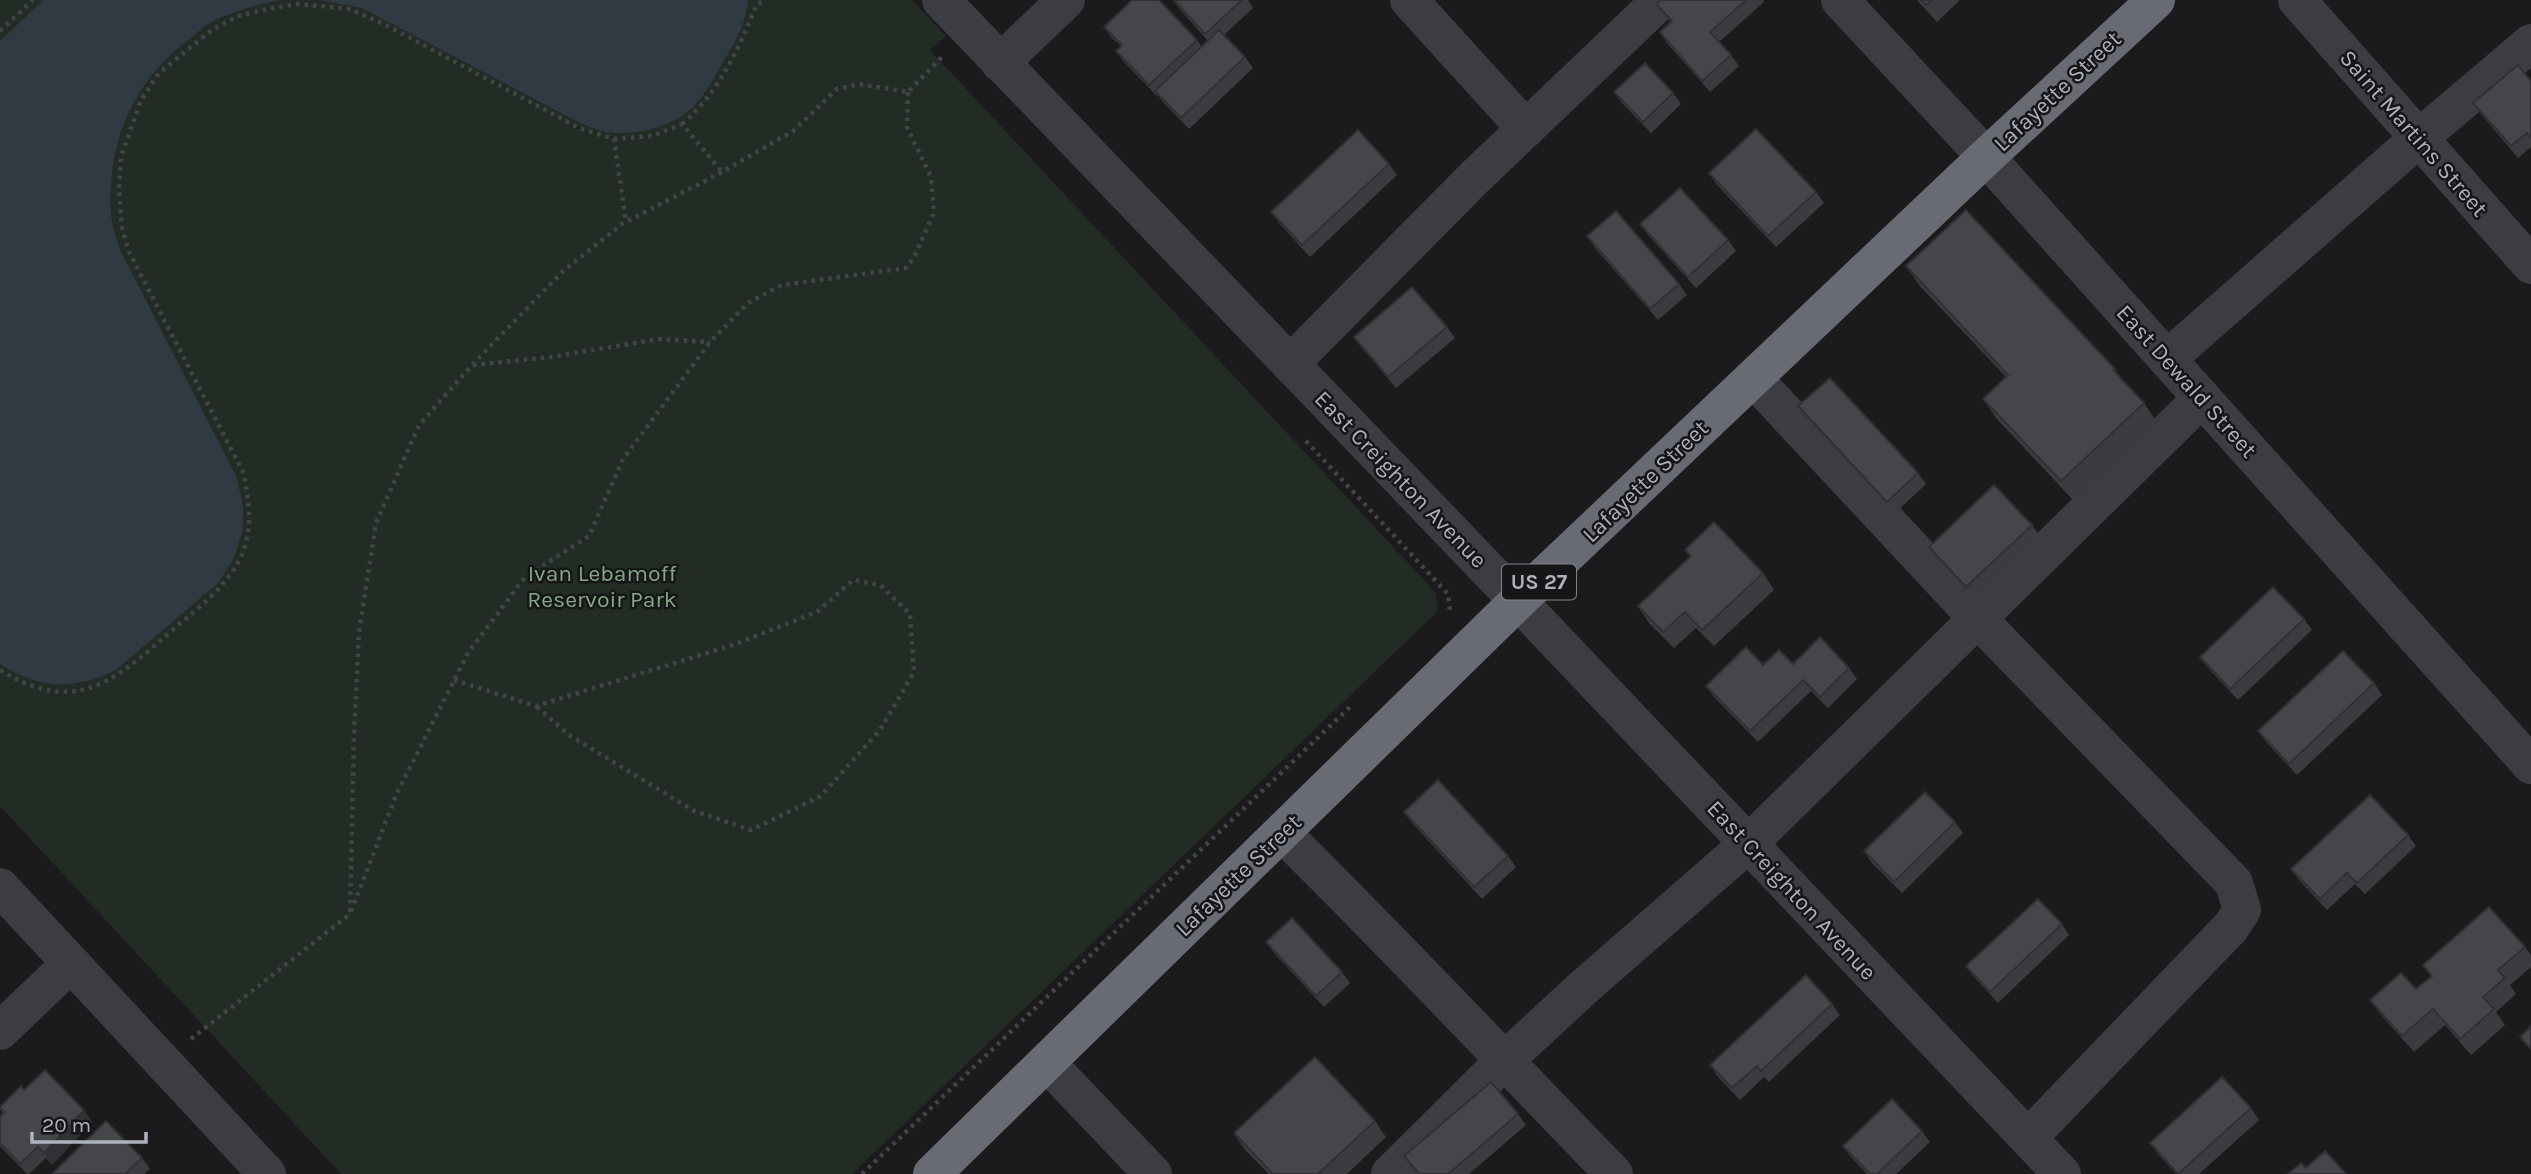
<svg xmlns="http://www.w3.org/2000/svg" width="2531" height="1174" viewBox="0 0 2531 1174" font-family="Karla,sans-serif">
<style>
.green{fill:#222c24}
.water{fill:#303a42}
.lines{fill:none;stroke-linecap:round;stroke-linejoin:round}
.path{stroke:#42444a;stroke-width:4.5;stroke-dasharray:3.5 5;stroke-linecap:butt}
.minor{stroke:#3c3d42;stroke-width:38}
.highway{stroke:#686b74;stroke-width:38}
.wall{fill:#3b3c40}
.shaded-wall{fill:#303134}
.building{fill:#45464a;stroke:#303134;stroke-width:2}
.labels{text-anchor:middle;stroke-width:5;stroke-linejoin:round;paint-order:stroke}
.shield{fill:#161618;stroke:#80838c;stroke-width:2}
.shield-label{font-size:21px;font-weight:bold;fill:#adb2bd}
.street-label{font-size:23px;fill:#adb2bd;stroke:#161618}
.park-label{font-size:23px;fill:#84a886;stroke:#161618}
</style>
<rect width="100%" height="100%" fill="#1b1b1d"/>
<polygon class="green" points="0,0 912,0 946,36 930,50 1436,593 1438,611 852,1174 341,1174 0,806"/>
<g class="water">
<path d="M43,0H279C257,5 234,11 213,21C202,27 193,37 183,44C130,86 107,147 111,214C112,226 117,239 120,250L236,476L243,505V530L234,558L218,583L116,670C73,691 40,689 0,664V41Z"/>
<path d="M319,0H748C746,23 736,41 724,60C715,76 707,92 694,106C674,127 636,136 608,132C599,131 590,127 582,124L362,8Z"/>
</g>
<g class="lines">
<g class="path">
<polyline points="0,31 33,0"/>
<polyline points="908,92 907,127 931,177 934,213 914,257 906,268 782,285 748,303 710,342 623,459 589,536 525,577 468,653 397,793 350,914 354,734 359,632 376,523 419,425 472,365 562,272 622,224 722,172 793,131 837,89 859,84 908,92 943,56"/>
<path d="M682,124C720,91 738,50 757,4L766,0"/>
<polyline points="614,139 652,136 682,124 722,172"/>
<polyline points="473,365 551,357 659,339 710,342"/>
<polyline points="1306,441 1448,594 1450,611 1448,613"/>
<path d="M0,670C79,719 119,677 178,625C202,605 230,583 242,554C253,527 249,501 244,474L129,252L122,228L119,189L121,157L141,100L159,73L212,30L238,16L267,9L297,4L350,9L388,26L579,128L614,139L626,222"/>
<polyline points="454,680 536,706 733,645 817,612 853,580 880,585 910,614 914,672 880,730 821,796 751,830 694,811 569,735 536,706"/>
<polyline points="191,1039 350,914"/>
<polyline points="862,1174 1353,704"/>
</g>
<g class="minor">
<polyline points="941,0 1518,601 2062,1174"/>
<polyline points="1409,0 1526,129"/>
<polyline points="1840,0 1986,157 2531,765"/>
<polyline points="2297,0 2531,265"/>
<polyline points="1000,63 1066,0"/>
<polyline points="2167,359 2419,138 2531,43"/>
<polyline points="1290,364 1475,177 1661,0"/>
<polyline points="1753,378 1977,618 2234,883 2242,910 2231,927 2028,1138"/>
<path d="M1282,833C1395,944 1503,1060 1614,1174"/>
<polyline points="0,887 267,1174"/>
<polyline points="0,1031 70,964"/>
<polyline points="1047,1063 1153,1174"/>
<polyline points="1390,1174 1504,1061 1584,987 1748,844 2202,398"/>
</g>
<polyline class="highway" points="932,1174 1518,601 1986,157 2156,0"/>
</g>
<g class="wall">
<polygon points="1173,0 1248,0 1253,8 1224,35 1245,57 1253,68 1189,129 1163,102 1158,95 1157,96 1124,62 1116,51 1121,46 1112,38 1104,27 1197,40 1202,47 1208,41 1178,7"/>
<polygon points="1661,0 1763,0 1764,2 1719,42 1731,55 1739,66 1710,92 1667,43 1660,32 1671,22 1656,4"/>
<polygon points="1917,0 1960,0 1937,22"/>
<polygon points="2531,81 2531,147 2518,158 2481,114 2473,103"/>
<polygon points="1614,92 1673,93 1681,104 1651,133 1622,103"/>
<polygon points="1389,164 1397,175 1310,257 1279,223 1271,212"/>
<polygon points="1709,173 1816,192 1824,203 1776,247 1717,185"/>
<polygon points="1640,224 1728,240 1736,251 1696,288 1648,235"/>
<polygon points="1587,236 1679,284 1687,295 1658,320 1595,248"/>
<polygon points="1906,266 2115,369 2124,383 2144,403 2158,424 2075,502 1997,419 1983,399 2006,377 1920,286"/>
<polygon points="1447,327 1455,338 1396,388 1362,348 1354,337"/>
<polygon points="1798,406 1918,473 1926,484 1895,513 1806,418"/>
<polygon points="2032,525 2040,536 1974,598 1937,558 1929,547"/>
<polygon points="1685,550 1763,573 1774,590 1714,646 1696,628 1674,648 1649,623 1638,606 1690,557"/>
<polygon points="2304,619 2312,630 2238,700 2208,668 2200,657"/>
<polygon points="1793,664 1849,668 1857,679 1828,708 1811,691 1758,742 1714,697 1706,686 1763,665"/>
<polygon points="2374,683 2382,695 2297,775 2266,742 2258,731"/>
<polygon points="1404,812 1508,856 1516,867 1482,899 1412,823"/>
<polygon points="1955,822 1963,833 1902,893 1872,863 1864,851"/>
<polygon points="2408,835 2416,846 2365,894 2355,884 2327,910 2299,880 2291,869"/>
<polygon points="2062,924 2069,935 1998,1003 1974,977 1966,966"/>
<polygon points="1266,942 1342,972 1350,983 1324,1007 1274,953"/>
<polygon points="2525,947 2531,955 2531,967 2510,985 2516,994 2496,1012 2505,1025 2471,1055 2445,1025 2414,1052 2382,1016 2370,1000 2416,989 2431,976 2423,965"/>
<polygon points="1832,1004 1840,1015 1769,1082 1764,1077 1740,1100 1718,1077 1710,1065"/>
<polygon points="24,1090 84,1110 92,1122 52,1165 46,1158 29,1174 27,1174 0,1146 0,1117 3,1114 0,1109"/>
<polygon points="2251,1108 2259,1120 2199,1174 2176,1174 2158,1154 2150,1143"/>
<polygon points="1518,1114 1526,1125 1469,1174 1417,1174 1404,1156"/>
<polygon points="1375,1121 1386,1137 1347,1174 1269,1174 1245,1150 1234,1133"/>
<polygon points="1922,1131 1930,1142 1896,1174 1867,1174 1851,1157 1843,1146"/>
<polygon points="142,1158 150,1169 144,1174 52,1174"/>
</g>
<polygon class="shaded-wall" points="84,1110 92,1122 52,1165 44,1153"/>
<g class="building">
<polygon points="1132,0 1159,0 1197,40 1149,85 1116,51 1122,45 1104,27"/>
<polygon points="1174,0 1242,0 1205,34"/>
<polygon points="1661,0 1746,0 1710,32 1731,55 1702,81 1660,32 1672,21 1656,4"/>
<polygon points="1921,0 1932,0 1926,5"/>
<polygon points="1219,30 1245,57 1181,118 1155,91"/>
<polygon points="1645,63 1673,93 1643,122 1614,92"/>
<polygon points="2518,65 2531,81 2531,138 2527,133 2511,146 2473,103"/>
<polygon points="1756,129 1816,192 1768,236 1709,173"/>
<polygon points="1358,130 1389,164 1302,245 1271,212"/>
<polygon points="1680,188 1728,240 1688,277 1640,224"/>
<polygon points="1966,210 2115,369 2113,370 2144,403 2061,481 1983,399 2008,375 1906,266"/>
<polygon points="1616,211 1679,284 1650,309 1587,236"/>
<polygon points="1412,287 1447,327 1388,377 1354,337"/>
<polygon points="1830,378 1918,473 1887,502 1798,406"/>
<polygon points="1994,485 2032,525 1966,587 1929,547"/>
<polygon points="1714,522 1763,573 1702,630 1685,612 1663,632 1638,606 1691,556 1685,550"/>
<polygon points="2273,587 2304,619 2230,689 2200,657"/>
<polygon points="1820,637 1849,668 1820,697 1803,680 1750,731 1706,686 1746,647 1763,665 1779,650 1793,664"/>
<polygon points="2343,651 2374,683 2289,764 2258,731"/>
<polygon points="1438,780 1508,856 1474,887 1404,812"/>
<polygon points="1925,792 1955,822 1894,882 1864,851"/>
<polygon points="2370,795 2408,835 2357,883 2347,873 2320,899 2291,869"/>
<polygon points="2038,899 2062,924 1990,992 1966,966"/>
<polygon points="2489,907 2525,947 2498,970 2505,978 2483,997 2494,1009 2460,1039 2433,1009 2402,1036 2370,1000 2401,973 2416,989 2432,976 2423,965"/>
<polygon points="1292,918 1342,972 1316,996 1266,942"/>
<polygon points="1806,975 1832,1004 1761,1071 1757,1066 1732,1088 1710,1065"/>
<polygon points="2531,1026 2531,1049 2520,1037"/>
<polygon points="1315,1057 1375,1121 1318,1174 1273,1174 1234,1133"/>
<polygon points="45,1070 84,1110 44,1153 38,1147 20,1164 0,1143 0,1117 5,1112 0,1108 0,1107 21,1086 24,1090"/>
<polygon points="2222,1077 2251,1108 2178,1174 2150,1143"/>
<polygon points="1491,1082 1518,1114 1448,1174 1419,1174 1404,1156"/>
<polygon points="1892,1099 1922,1131 1877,1174 1870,1174 1843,1146"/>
<polygon points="106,1121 142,1158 125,1174 52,1174"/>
<polygon points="2325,1151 2346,1174 2288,1174 2301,1163 2306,1168"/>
</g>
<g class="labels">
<rect class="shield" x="1502" y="564.5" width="74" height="35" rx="5"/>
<g class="shield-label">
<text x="1539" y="589">US 27</text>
</g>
<g class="street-label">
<text transform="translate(2057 91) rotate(-43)" y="8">Lafayette Street</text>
<text transform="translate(2414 133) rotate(49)" y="8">Saint Martins Street</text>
<text transform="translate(2187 381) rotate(48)" y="8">East Dewald Street</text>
<text transform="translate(1401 479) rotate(46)" y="8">East Creighton Avenue</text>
<text transform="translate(1645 481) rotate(-44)" y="8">Lafayette Street</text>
<text transform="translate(1238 875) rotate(-44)" y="8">Lafayette Street</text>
<text transform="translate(1792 890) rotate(47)" y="8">East Creighton Avenue</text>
</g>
<g class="park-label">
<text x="602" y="581">Ivan Lebamoff<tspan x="602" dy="26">Reservoir Park</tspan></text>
</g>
</g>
<path d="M32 1132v10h114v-10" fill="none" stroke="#adb2bd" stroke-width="3.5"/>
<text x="42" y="1132" font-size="21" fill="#adb2bd" stroke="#161618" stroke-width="5" paint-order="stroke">20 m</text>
</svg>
